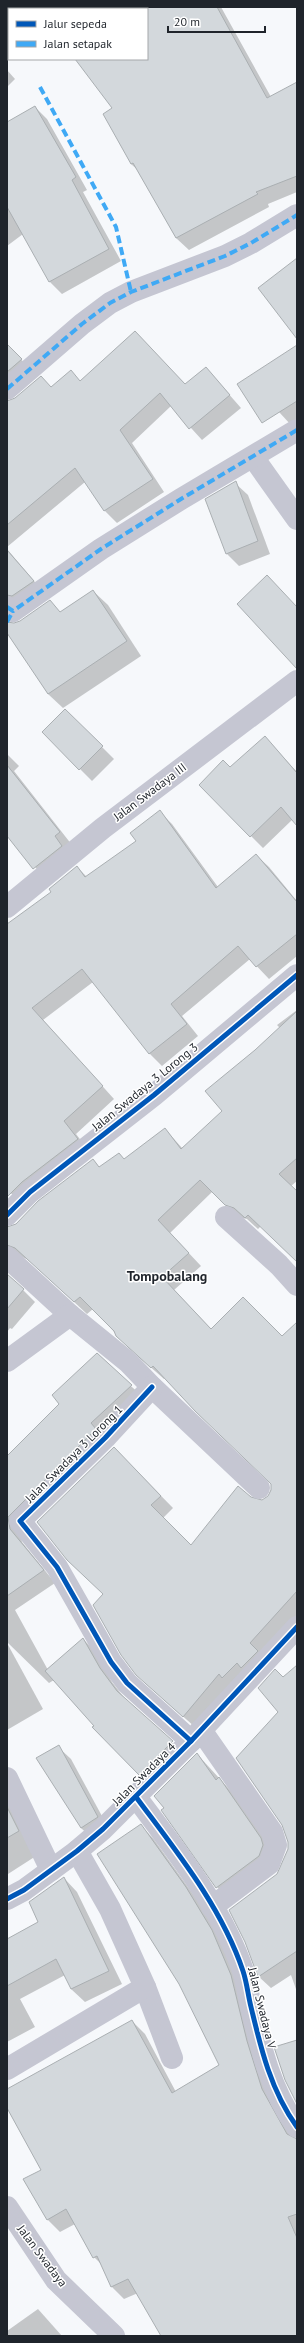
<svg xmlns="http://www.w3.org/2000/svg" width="304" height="2343" viewBox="0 0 304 2343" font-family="'PT Sans',sans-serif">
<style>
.shadow{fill:#0003}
.building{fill:#d3d8dc;stroke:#aaafb2}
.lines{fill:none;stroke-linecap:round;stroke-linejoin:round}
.minor{stroke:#c5c6d2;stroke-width:22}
.quiet{stroke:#3fa9f5;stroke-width:4;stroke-dasharray:8 4;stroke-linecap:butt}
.cycleway-casing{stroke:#fff;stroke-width:8}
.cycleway{stroke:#0057b8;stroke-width:5}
.labels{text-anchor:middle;stroke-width:3;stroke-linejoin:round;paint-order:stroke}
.street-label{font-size:12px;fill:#1f242b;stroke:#fff}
.quarter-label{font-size:14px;font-weight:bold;fill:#1f242b;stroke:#fff}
</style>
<rect width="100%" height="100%" fill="#f6f8fb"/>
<g class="shadow">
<polygon points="7,7 78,7 80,9 9,9 9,43 7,45"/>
<polygon points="131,7 221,7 271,97 297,83 297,192 268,204 269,207 189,250 176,238 140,172 131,164 114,109 76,59 147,59 147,9 128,9"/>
<polygon points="7,70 15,79 7,87"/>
<polygon points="35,107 47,119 87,190 83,192 121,261 62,294 50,282 23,234 7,246 7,123"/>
<polygon points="7,346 34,372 7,385"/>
<polygon points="206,368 241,408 202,440 171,406 132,443 164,492 117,523 105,511 85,482 7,547 7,430 51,388 81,382 185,385"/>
<polygon points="252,375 297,385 297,421 291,425 279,412"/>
<polygon points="235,483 248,495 270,554 239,566 226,553"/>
<polygon points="7,549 45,594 7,610"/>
<polygon points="93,591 108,605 141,656 63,708 48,694 15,643"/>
<polygon points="65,710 114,759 92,781 43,732"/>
<polygon points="265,737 297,772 297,823 293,819 263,848 200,785 230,768"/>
<polygon points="7,754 19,766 14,771 72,845 47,881 7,834"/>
<polygon points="160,812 172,824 218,887 256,855 269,867 297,901 297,956 269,979 250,959 182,1016 198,1036 162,1066 150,1054 93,982 43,1020 114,1099 76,1134 89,1151 23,1206 7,1189 7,926 53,892 77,867 87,877 137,841"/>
<polygon points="297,1010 297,1181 291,1186 297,1192 297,1236 261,1226 258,1229 247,1219 238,1217 212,1192 170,1233 201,1266 174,1290 212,1330 282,1337 297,1323 297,1616 196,1728 150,1687 104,1595 126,1460 173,1508 163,1518 191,1546 250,1498 262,1501 269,1497 272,1485 166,1377 164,1379 129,1348 93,1309 87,1314 29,1260 22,1257 10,1261 7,1272 7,1228 16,1225 93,1160 100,1168 124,1160 165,1129 183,1149 223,1111 255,1051 280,1028 277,1025"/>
<polygon points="7,1274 35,1302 12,1329 10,1328 7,1332"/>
<polygon points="97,1355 144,1398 20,1530 22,1542 55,1583 15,1610 48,1670 83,1639 95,1651 112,1682 126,1700 184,1754 152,1787 93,1727 95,1726 54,1680 49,1683 7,1642 7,1458 61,1404"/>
<polygon points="7,1643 43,1709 7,1730"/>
<polygon points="297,1667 297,1992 291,1975 271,1988 258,1976 278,1874 289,1849 280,1712 283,1679"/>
<polygon points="58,1747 71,1759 109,1829 94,1840 81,1828"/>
<polygon points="197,1754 231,1791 273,1851 229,1900 217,1887 163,1810"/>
<polygon points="7,1794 36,1856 8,1874 7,1873"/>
<polygon points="141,1826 153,1838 198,1901 224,1944 282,2119 297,2143 297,2336 162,2336 138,2293 124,2299 112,2287 102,2265 94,2257 75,2224 60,2232 47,2219 42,2170 7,2106 7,2091 132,2021 145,2034 176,2092 220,2066"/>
<polygon points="64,1878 77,1892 122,1984 85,2002 71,1989 65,1975 20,1999 35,2027 7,2042 7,1941 40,1922"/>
<polygon points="38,2309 62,2336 7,2336 7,2331"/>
</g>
<g class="building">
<polygon points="147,7 217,7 267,98 297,82 297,176 256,192 258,194 176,238 133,163 131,164 103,114 112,108 75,59 147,59"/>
<polygon points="35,106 76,177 72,180 109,249 49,282 7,207 7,122"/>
<polygon points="297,258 297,339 258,288"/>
<polygon points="135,331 185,384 206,367 230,395 189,429 160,393 120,430 153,479 104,511 75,468 7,525 7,401 15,398 41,376 51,387 71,370 80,381"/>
<polygon points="7,344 22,359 7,372"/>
<polygon points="297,345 297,401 262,423 237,384"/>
<polygon points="236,481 258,541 226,554 205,499"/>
<polygon points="7,550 34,581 12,596 7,595"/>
<polygon points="267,575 297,607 297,669 237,604"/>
<polygon points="93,590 127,641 48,694 7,633 7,622 14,623 20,621 50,600 60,612"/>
<polygon points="65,709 103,746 79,770 42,732"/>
<polygon points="265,736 297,773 297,826 281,807 250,837 199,785 223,760 230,767"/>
<polygon points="7,765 60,832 55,836 62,846 33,869 7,836"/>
<polygon points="160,810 216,888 256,854 297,902 297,934 256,967 238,946 171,1004 187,1024 149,1054 82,969 32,1008 103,1086 64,1121 78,1139 22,1182 7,1197 7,924 51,892 49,889 77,866 85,877 136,841 130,833"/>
<polygon points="297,1011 297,1158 279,1174 297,1191 297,1262 248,1215 245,1218 234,1208 225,1205 200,1180 158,1220 189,1253 162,1277 211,1329 243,1297 282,1336 297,1322 297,1591 250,1643 258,1651 241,1668 237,1663 222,1678 219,1674 183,1717 136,1675 121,1655 93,1605 103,1594 67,1560 37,1522 114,1447 161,1496 151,1505 191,1545 238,1486 251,1497 262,1500 268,1496 271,1490 271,1484 195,1411 153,1366 151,1368 116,1336 114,1331 80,1297 74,1302 15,1248 7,1245 7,1227 16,1224 38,1201 93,1159 99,1167 119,1153 124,1159 165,1128 181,1149 222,1111 205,1091 255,1050"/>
<polygon points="7,1274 24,1289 7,1309"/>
<polygon points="97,1353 132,1385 91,1423 96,1429 8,1517 10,1529 44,1570 7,1596 7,1456 59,1404 52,1395"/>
<polygon points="83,1638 100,1668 117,1691 173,1741 139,1775 92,1727 94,1726 45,1671"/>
<polygon points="297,1665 297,1951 258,1977 245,1942 229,1910 277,1874 288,1849 288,1842 282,1825 236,1758 278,1712 258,1688 275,1669 283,1677"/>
<polygon points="59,1745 98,1817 81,1828 36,1758"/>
<polygon points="197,1753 216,1780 219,1777 261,1838 263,1845 259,1856 216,1888 161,1810 164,1808 154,1796"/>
<polygon points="7,1807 19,1831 7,1838"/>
<polygon points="141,1824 186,1887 212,1930 231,1975 247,2041 262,2089 287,2134 297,2139 297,2214 288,2217 297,2238 297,2336 161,2336 128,2279 111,2287 97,2256 93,2258 66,2209 47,2220 23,2179 41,2170 7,2108 7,2089 132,2020 172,2093 219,2065 179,1984 97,1854"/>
<polygon points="64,1877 109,1971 71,1989 56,1959 7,1986 7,1939 38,1922 29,1902"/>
<polygon points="297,2040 297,2104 285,2080 274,2047"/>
</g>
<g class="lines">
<g class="minor">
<polyline points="7,389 82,324 110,303 131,292 225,256 251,243 297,215"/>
<polyline points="253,457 297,519"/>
<polyline points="7,607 13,611 101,549 181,499 297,430"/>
<polyline points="7,907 103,828 297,681"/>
<polyline points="7,1215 30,1192 154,1095 297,975"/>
<polyline points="226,1217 279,1265 297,1285"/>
<polyline points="7,1257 70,1315 128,1362 152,1387 259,1488"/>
<polyline points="7,1361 70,1315"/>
<polyline points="152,1387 105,1438 20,1521 57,1567 111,1662 127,1683 191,1741"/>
<polyline points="201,1730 272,1832 276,1845 269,1864 212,1907"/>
<polyline points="7,1778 51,1870"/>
<path d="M136,1797C176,1851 221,1906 243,1971C247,1983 248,1995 251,2007C261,2049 271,2091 297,2127"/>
<polyline points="7,1899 24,1890 77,1851 103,1829 191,1741 297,1627"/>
<polyline points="145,1987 172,2058"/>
<polyline points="7,2069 145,1987 110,1909 77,1851"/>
<polyline points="7,2207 56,2280 114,2336"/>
</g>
<g class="quiet">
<polyline points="40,87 116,227 131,292"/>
<polyline points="7,389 82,324 110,303 131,292 225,256 251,243 297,215"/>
<polyline points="7,607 13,611 101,549 181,499 297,430"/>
<polyline points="7,622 13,611"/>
</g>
<g class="cycleway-casing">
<g id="cycleway">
<polyline points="7,1215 30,1192 154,1095 297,975"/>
<polyline points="152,1387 105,1438 20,1521 57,1567 111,1662 127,1683 191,1741"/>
<path d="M136,1797C176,1851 221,1906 243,1971C247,1983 248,1995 251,2007C261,2049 271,2091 297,2127"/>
<polyline points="7,1899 24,1890 77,1851 103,1829 191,1741 297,1627"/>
</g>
</g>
<use href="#cycleway" class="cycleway"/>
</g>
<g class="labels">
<g class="street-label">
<text transform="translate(150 792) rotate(-37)" y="4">Jalan Swadaya III</text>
<text transform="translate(145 1087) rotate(-39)" y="4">Jalan Swadaya 3 Lorong 3</text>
<text transform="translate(74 1454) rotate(-45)" y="4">Jalan Swadaya 3 Lorong 1</text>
<text transform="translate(144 1774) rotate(-45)" y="4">Jalan Swadaya 4</text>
<text transform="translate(262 2008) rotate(76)" y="4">Jalan Swadaya V</text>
<text transform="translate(42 2256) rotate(53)" y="4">Jalan Swadaya</text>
</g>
<g class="quarter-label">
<text x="167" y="1281">Tompobalang</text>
</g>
</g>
<rect width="304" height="2343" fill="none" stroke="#1f242b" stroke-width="16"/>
<rect x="8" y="8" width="140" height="52" fill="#ffffff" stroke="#a5a7aa"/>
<rect x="16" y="21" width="20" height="6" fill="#0057b8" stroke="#a5a7aa"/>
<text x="44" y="28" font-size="12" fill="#1f242b">Jalur sepeda</text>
<rect x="16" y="41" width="20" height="6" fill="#3fa9f5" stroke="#a5a7aa"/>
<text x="44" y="48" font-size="12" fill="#1f242b">Jalan setapak</text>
<path d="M168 26v6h97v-6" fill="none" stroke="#1f242b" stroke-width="2"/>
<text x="174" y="26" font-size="12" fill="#1f242b" stroke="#ffffff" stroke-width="3" paint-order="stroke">20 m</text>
</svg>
